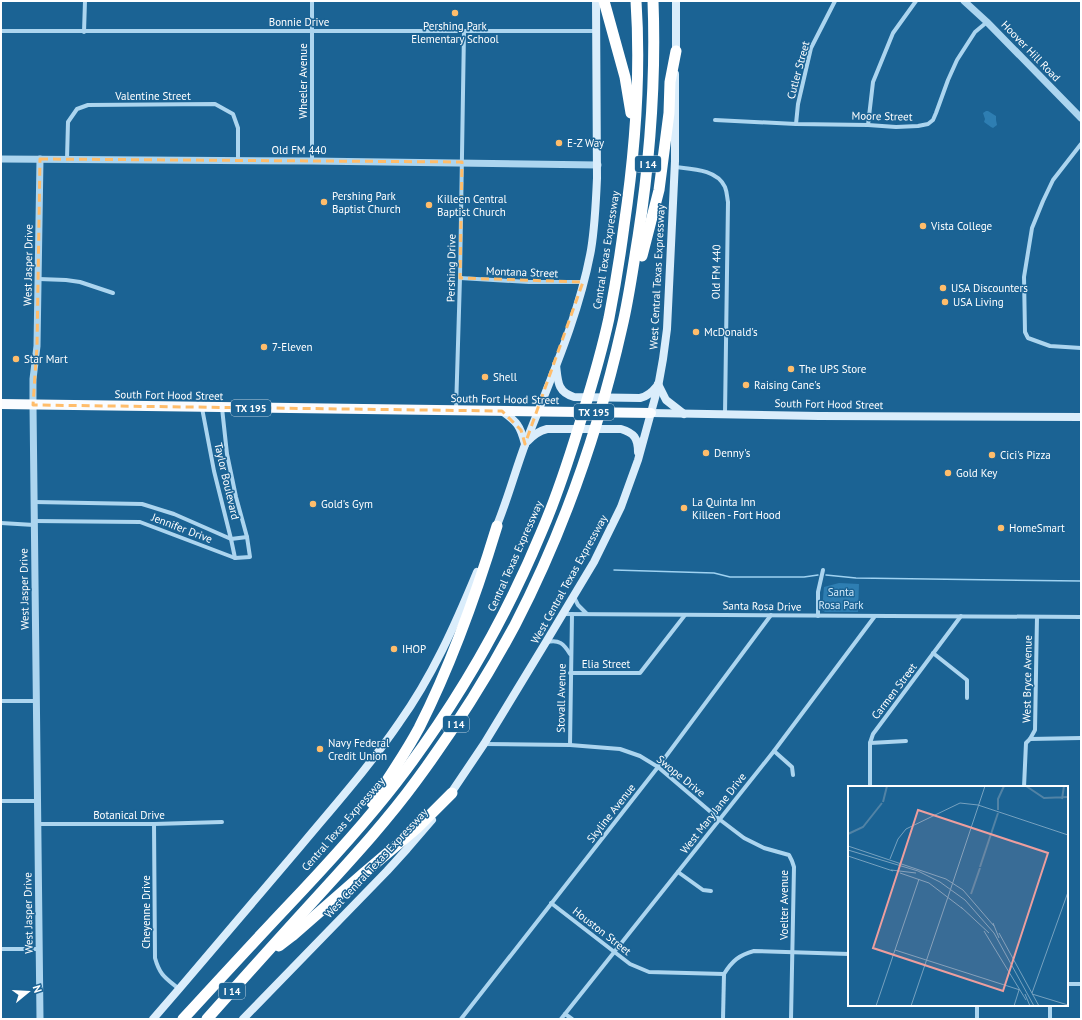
<svg xmlns="http://www.w3.org/2000/svg" width="1082" height="1020" viewBox="0 0 1082 1020" font-family="'PT Sans',sans-serif">
<style>
.green{fill:#2e7eb2}
.lines{fill:none;stroke-linecap:round;stroke-linejoin:round}
.stream{stroke:#9fd2f1;stroke-width:1.5}
.minor{stroke:#acd5ef;stroke-width:4}
.tertiary{stroke:#acd5ef;stroke-width:7}
.secondary{stroke:#daedfb;stroke-width:8}
.trunk{stroke:#fafcff;stroke-width:10}
.motorway{stroke:#fff;stroke-width:11}
.marked{fill:none;stroke:#ffbd6b;stroke-width:3;stroke-dasharray:8 5;stroke-linejoin:round}
.poi-dot{fill:#ffbd6b;stroke:#1b6394;stroke-width:1.5}
.labels{text-anchor:middle;stroke-width:3;stroke-linejoin:round;paint-order:stroke}
.shield{fill:#1b6394;stroke:#bbd0df;stroke-width:1}
.shield-label{font-size:10px;font-weight:bold;fill:#fff}
.street-label{font-size:11px;fill:#fff;stroke:#1b6394}
.poi-label{font-size:11px;fill:#fff;stroke:#1b6394;text-anchor:start}
.park-label{font-size:11px;fill:#d3ebfb;stroke:#1b6394}
.inset-river{fill:none;stroke:#5283a5;stroke-width:2}
.inset-road{fill:none;stroke:#76a1bf;stroke-width:1}
.view{fill:#ed9e9e;fill-opacity:0.15;stroke:#ed9e9e;stroke-width:2}
.inset-edge{fill:none;stroke:#fff;stroke-width:2}
</style>
<rect width="100%" height="100%" fill="#1b6394"/>
<g class="green">
<polygon points="986,111 988,111 996,116 996,120 997,125 993,128 991,127 984,122 985,119 983,113"/>
<polygon points="839,583 859,584 858,612 825,612 822,610 824,587"/>
</g>
<g class="lines">
<g class="stream">
<polyline points="614,570 714,573 730,577 804,577 818,575"/>
<polyline points="826,575 856,578 1081,581"/>
</g>
<g class="minor">
<polyline points="1,31 596,31"/>
<polyline points="84,32 85,1"/>
<polyline points="715,120 796,124 868,125 896,127 918,126 928,124 933,120 936,113 948,80 957,60 975,32 987,22"/>
<polyline points="796,124 798,104 811,48 835,1"/>
<polyline points="868,125 873,82 893,33 916,1"/>
<polyline points="1081,144 1053,180 1043,201 1032,228 1024,277 1025,332 1028,338 1050,346 1081,348"/>
<polyline points="67,159 68,122 77,109 88,105 215,104 233,114 238,128 238,160"/>
<polyline points="312,161 312,1"/>
<path d="M675,167C691,169 717,169 725,187C727,192 727,197 728,202L725,414"/>
<polyline points="460,278 529,282 583,282"/>
<polyline points="39,279 66,280 80,282 113,293"/>
<polyline points="202,408 214,471 231,539 235,558"/>
<polyline points="456,410 460,278 464,31"/>
<polyline points="34,502 142,504 174,514 231,539 247,537"/>
<polyline points="34,521 140,522 235,558 250,557 247,537 236,497 227,454 222,408"/>
<polyline points="1,523 34,525"/>
<polyline points="574,597 578,605 587,614"/>
<polyline points="563,614 1081,617"/>
<polyline points="818,616 818,592 823,570"/>
<path d="M547,642C559,639 564,644 570,654"/>
<polyline points="933,653 967,680 967,698"/>
<polyline points="570,673 640,673 685,615"/>
<polyline points="1,701 36,701"/>
<polyline points="1030,739 1081,738"/>
<polyline points="870,743 906,741"/>
<polyline points="484,744 570,745 620,749 640,756 658,767 719,819 744,838 764,848 789,855 792,861 794,867 791,1019"/>
<polyline points="570,745 572,614"/>
<polyline points="774,751 792,767 793,775"/>
<polyline points="870,787 870,743 873,734 961,616"/>
<polyline points="1024,787 1026,743 1030,739 1035,730 1037,617"/>
<polyline points="1,801 37,801"/>
<polyline points="37,824 154,824 222,822"/>
<path d="M154,824L155,958C160,976 166,978 179,989"/>
<polyline points="678,872 703,890 711,891"/>
<polyline points="551,903 630,964 649,972 724,974"/>
<polyline points="1,949 39,949"/>
<path d="M724,974C732,961 739,955 754,951L849,954"/>
<polyline points="1067,984 1081,984"/>
<polyline points="565,1014 572,1019"/>
<polyline points="461,1019 658,767 771,615"/>
<polyline points="561,1019 774,751 875,616"/>
<polyline points="723,1019 724,974"/>
<polyline points="977,1019 977,1005"/>
<polyline points="1050,1019 1050,1005"/>
</g>
<g class="tertiary">
<polyline points="964,1 987,22 1081,118"/>
<polyline points="1,159 312,161 598,165"/>
<polyline points="40,1019 33,405 33,379 37,346 40,159"/>
</g>
<g class="secondary">
<polyline points="676,56 676,1"/>
<path d="M556,365C558,381 557,392 574,397L640,398C648,396 652,392 657,386"/>
<polyline points="658,384 666,400 684,414"/>
<path d="M502,411C517,422 520,425 525,444"/>
<polyline points="651,413 819,416 1081,417"/>
<path d="M528,441C534,434 539,431 547,429H621C634,433 638,438 638,452"/>
<path d="M495,530C507,502 515,471 526,442C550,380 579,316 591,250C595,226 596,202 597,178L596,1"/>
<polyline points="449,796 484,744 546,642 594,562 621,507 638,460 658,387 663,359 667,329 675,161 675,74"/>
<path d="M153,1019L179,989C219,942 259,895 299,848C333,807 369,767 399,723C432,677 455,625 477,572"/>
<polyline points="243,1019 387,871 407,849 432,820"/>
</g>
<polyline class="trunk" points="1,404 651,413"/>
<g class="motorway">
<polyline points="604,1 625,77 631,113"/>
<polyline points="642,256 659,190 669,113 670,82 676,51"/>
<path d="M372,803C388,779 405,754 419,728C452,663 476,595 497,526"/>
<polyline points="279,946 292,936 364,873 417,828 452,793"/>
<path d="M183,1019C217,982 251,945 285,909C324,868 362,827 396,783C455,706 504,622 541,533C558,494 571,453 583,413C593,381 602,350 609,318C615,287 620,257 624,226C635,152 641,76 636,1"/>
<path d="M207,1019C240,982 274,944 307,908C345,866 383,826 416,781C453,731 486,679 515,625C563,532 599,429 622,327C629,298 633,267 638,237C650,159 656,80 653,1"/>
</g>
</g>
<path class="marked" d="M40,159L462,162L460,278L583,282L525,444L521,430L502,411L33,405L37,346Z"/>
<g class="poi-dot">
<circle cx="455" cy="13" r="4"/>
<circle cx="559" cy="143" r="4"/>
<circle cx="324" cy="202" r="4"/>
<circle cx="429" cy="205" r="4"/>
<circle cx="923" cy="226" r="4"/>
<circle cx="943" cy="288" r="4"/>
<circle cx="945" cy="302" r="4"/>
<circle cx="696" cy="332" r="4"/>
<circle cx="264" cy="347" r="4"/>
<circle cx="16" cy="359" r="4"/>
<circle cx="791" cy="369" r="4"/>
<circle cx="485" cy="377" r="4"/>
<circle cx="746" cy="385" r="4"/>
<circle cx="706" cy="453" r="4"/>
<circle cx="992" cy="455" r="4"/>
<circle cx="948" cy="473" r="4"/>
<circle cx="313" cy="504" r="4"/>
<circle cx="684" cy="508" r="4"/>
<circle cx="1001" cy="528" r="4"/>
<circle cx="394" cy="649" r="4"/>
<circle cx="320" cy="749" r="4"/>
</g>
<g class="labels">
<g class="shield">
<rect x="635" y="156" width="26" height="16" rx="3"/>
<rect x="231" y="400" width="40" height="16" rx="3"/>
<rect x="574" y="404" width="40" height="16" rx="3"/>
<rect x="443" y="716" width="26" height="16" rx="3"/>
<rect x="219" y="983" width="26" height="16" rx="3"/>
</g>
<g class="shield-label">
<text x="648" y="168">I 14</text>
<text x="251" y="412">TX 195</text>
<text x="594" y="416">TX 195</text>
<text x="456" y="728">I 14</text>
<text x="232" y="995">I 14</text>
</g>
<g class="street-label">
<text x="299" y="26">Bonnie Drive</text>
<text transform="translate(1031 51) rotate(46)" y="4">Hoover Hill Road</text>
<text transform="translate(798 70) rotate(-75)" y="4">Cutler Street</text>
<text transform="translate(303 81) rotate(-90)" y="4">Wheeler Avenue</text>
<text x="153" y="100">Valentine Street</text>
<text transform="translate(882 116) rotate(1)" y="4">Moore Street</text>
<text x="299" y="154">Old FM 440</text>
<text transform="translate(606 250) rotate(-81)" y="4">Central Texas Expressway</text>
<text transform="translate(28 265) rotate(-89)" y="4">West Jasper Drive</text>
<text transform="translate(451 268) rotate(-89)" y="4">Pershing Drive</text>
<text transform="translate(522 272) rotate(2)" y="4">Montana Street</text>
<text transform="translate(716 272) rotate(-89)" y="4">Old FM 440</text>
<text transform="translate(657 277) rotate(-87)" y="4">West Central Texas Expressway</text>
<text transform="translate(169 395) rotate(1)" y="4">South Fort Hood Street</text>
<text transform="translate(505 399) rotate(1)" y="4">South Fort Hood Street</text>
<text transform="translate(829 404) rotate(1)" y="4">South Fort Hood Street</text>
<text transform="translate(227 481) rotate(77)" y="4">Taylor Boulevard</text>
<text transform="translate(182 528) rotate(21)" y="4">Jennifer Drive</text>
<text transform="translate(515 556) rotate(-66)" y="4">Central Texas Expressway</text>
<text transform="translate(569 579) rotate(-61)" y="4">West Central Texas Expressway</text>
<text transform="translate(24 589) rotate(-91)" y="4">West Jasper Drive</text>
<text transform="translate(762 606) rotate(1)" y="4">Santa Rosa Drive</text>
<text x="606" y="668">Elia Street</text>
<text transform="translate(1027 679) rotate(-89)" y="4">West Bryce Avenue</text>
<text transform="translate(894 691) rotate(-53)" y="4">Carmen Street</text>
<text transform="translate(561 698) rotate(-89)" y="4">Stovall Avenue</text>
<text transform="translate(681 776) rotate(39)" y="4">Swope Drive</text>
<text transform="translate(611 813) rotate(-52)" y="4">Skyline Avenue</text>
<text transform="translate(713 813) rotate(-52)" y="4">West Mary Jane Drive</text>
<text x="129" y="819">Botanical Drive</text>
<text transform="translate(343 824) rotate(-49)" y="4">Central Texas Expressway</text>
<text transform="translate(376 863) rotate(-47)" y="4">West Central Texas Expressway</text>
<text transform="translate(784 905) rotate(-90)" y="4">Voelter Avenue</text>
<text transform="translate(146 912) rotate(-90)" y="4">Cheyenne Drive</text>
<text transform="translate(28 913) rotate(-91)" y="4">West Jasper Drive</text>
<text transform="translate(602 931) rotate(38)" y="4">Houston Street</text>
</g>
<g class="poi-label">
<text x="455" y="30" text-anchor="middle">Pershing Park<tspan x="455" dy="13">Elementary School</tspan></text>
<text x="567" y="147">E-Z Way</text>
<text x="332" y="200">Pershing Park<tspan x="332" dy="13">Baptist Church</tspan></text>
<text x="437" y="203">Killeen Central<tspan x="437" dy="13">Baptist Church</tspan></text>
<text x="931" y="230">Vista College</text>
<text x="951" y="292">USA Discounters</text>
<text x="953" y="306">USA Living</text>
<text x="704" y="336">McDonald's</text>
<text x="272" y="351">7-Eleven</text>
<text x="24" y="363">Star Mart</text>
<text x="799" y="373">The UPS Store</text>
<text x="493" y="381">Shell</text>
<text x="754" y="389">Raising Cane's</text>
<text x="714" y="457">Denny's</text>
<text x="1000" y="459">Cici's Pizza</text>
<text x="956" y="477">Gold Key</text>
<text x="692" y="506">La Quinta Inn<tspan x="692" dy="13">Killeen - Fort Hood</tspan></text>
<text x="321" y="508">Gold's Gym</text>
<text x="1009" y="532">HomeSmart</text>
<text x="402" y="653">IHOP</text>
<text x="328" y="747">Navy Federal<tspan x="328" dy="13">Credit Union</tspan></text>
</g>
<g class="park-label">
<text x="841" y="596">Santa<tspan x="841" dy="13">Rosa Park</tspan></text>
</g>
</g>
<g transform="translate(848 786)">
<rect width="220" height="220" fill="#1b6394"/>
<path class="inset-river" d="M178,0L196,12L220,11M214,13L216,0M35,16L39,0M150,24V13L156,0M0,48L15,41L34,17M132,81L150,27M123,108L132,82"/>
<path class="inset-road" d="M0,60L98,93L115,104L146,140M0,64L70,85L92,96L117,114L146,147L186,220M0,70L45,85M42,73L50,53L58,43L112,17L130,19L220,49M43,84L68,87M52,87L81,97L115,123M105,96L137,0M113,121L141,147M145,137L151,152M136,145L178,214M151,147L191,220M47,164L172,204M184,207L220,106M177,208L182,220M184,208L220,219M28,220L71,93M63,220L105,96M166,220L171,204"/>
<path class="view" d="M70,24L200,67L155,205L25,162Z"/>
<rect width="220" height="220" class="inset-edge"/>
</g>
<rect width="1082" height="1020" fill="none" stroke="#ffffff" stroke-width="4"/>
<g transform="translate(28 992) rotate(72)" stroke="#1b6394" stroke-width="3" paint-order="stroke">
<path d="M0-3L7 15L0 10L-7 15Z" fill="#ffffff"/>
<text y="-6" font-size="11" font-weight="bold" text-anchor="middle" fill="#ffffff">N</text>
</g>
</svg>
